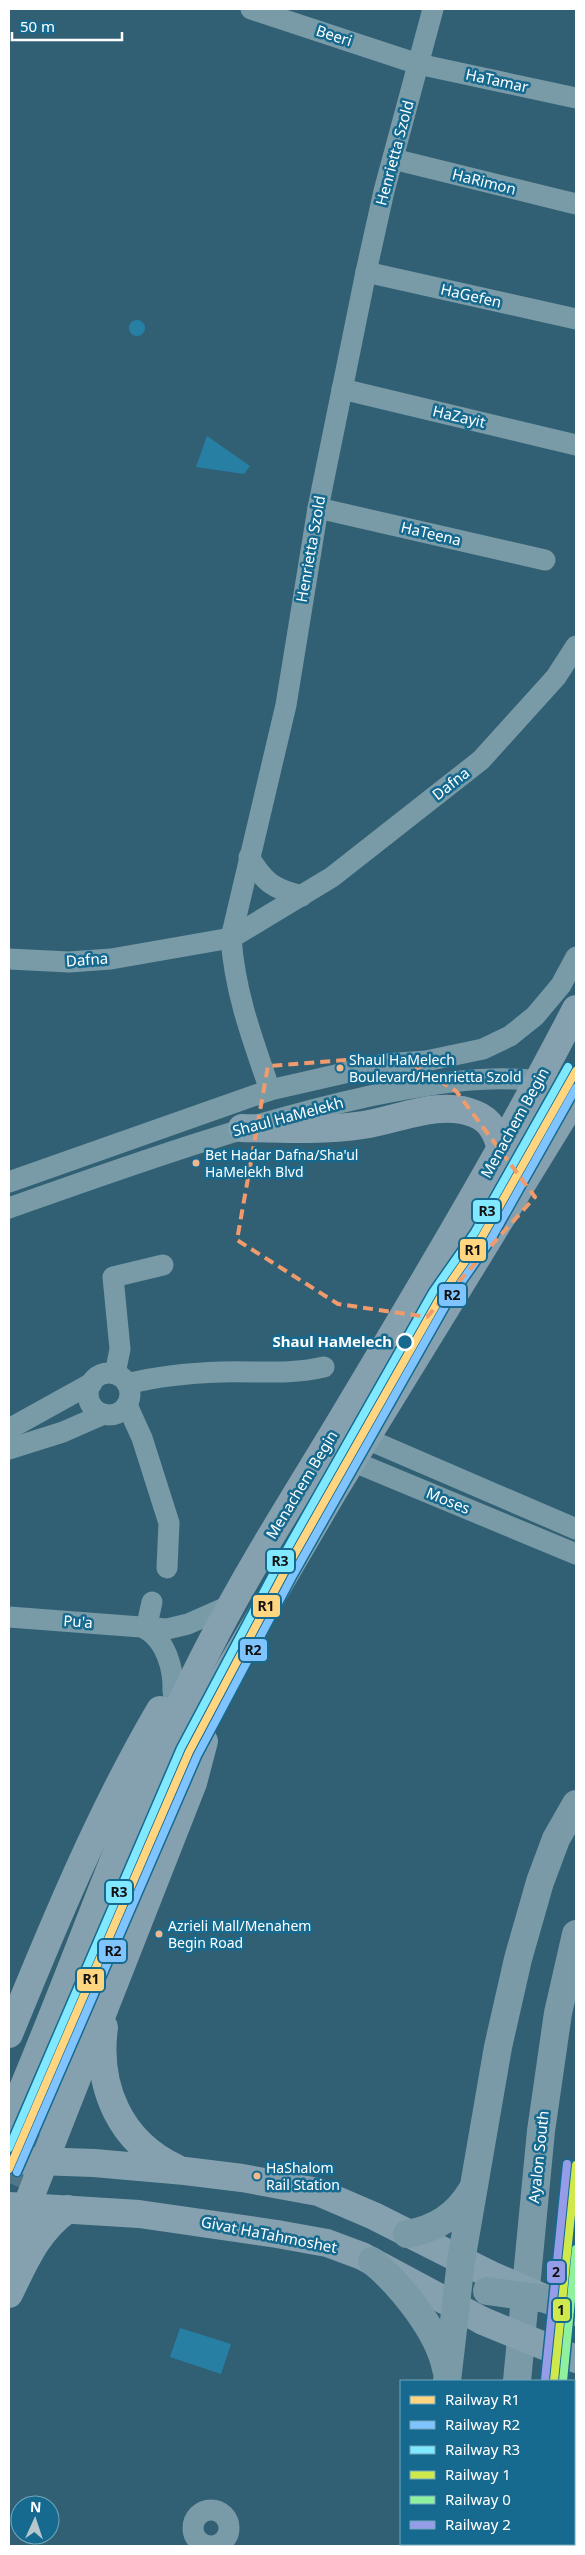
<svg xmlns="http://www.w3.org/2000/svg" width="585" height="2555" viewBox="0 0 585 2555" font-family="'Noto Sans',sans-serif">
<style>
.green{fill:#277fa4}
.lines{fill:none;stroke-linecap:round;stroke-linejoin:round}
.major-tunnel{stroke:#507889;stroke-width:28;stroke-dasharray:28 14;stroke-linecap:butt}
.minor{stroke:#799aa7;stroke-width:21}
.major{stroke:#85a1af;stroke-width:28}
.highway{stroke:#7b9aa7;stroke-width:28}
.major-bridge{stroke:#85a1af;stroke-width:28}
.highway-bridge{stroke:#7b9aa7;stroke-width:28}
.rail-1-casing{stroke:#166a8f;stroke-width:11}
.rail-2-casing{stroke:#166a8f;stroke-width:11}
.rail-3-casing{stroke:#166a8f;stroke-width:11}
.rail-4-casing{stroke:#166a8f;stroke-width:11}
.rail-5-casing{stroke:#166a8f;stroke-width:11}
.rail-6-casing{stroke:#166a8f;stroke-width:11}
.rail-1{stroke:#ffd580;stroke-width:8}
.rail-2{stroke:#80c4ff;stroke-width:8}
.rail-3{stroke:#80e8ff;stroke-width:8}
.rail-4{stroke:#cfe94d;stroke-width:8}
.rail-5{stroke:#8ff09e;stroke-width:8}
.rail-6{stroke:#959de9;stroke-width:8}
.marked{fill:none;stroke:#f19b6d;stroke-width:4;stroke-dasharray:10 6;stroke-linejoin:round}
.bus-dot{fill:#f1b78d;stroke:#166a8f;stroke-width:2}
.stop-dot{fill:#166a8f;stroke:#fff;stroke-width:2.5}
.labels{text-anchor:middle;stroke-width:5;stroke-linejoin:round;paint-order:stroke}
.bus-label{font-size:14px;fill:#fff;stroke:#166a8f;text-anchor:start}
.street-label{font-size:15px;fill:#fff;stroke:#166a8f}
.stop-label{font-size:15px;font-weight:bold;fill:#fff;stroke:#166a8f;text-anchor:end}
.line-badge{stroke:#166a8f;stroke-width:2}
.pale-badge-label{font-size:14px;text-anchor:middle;font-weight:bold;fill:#111}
</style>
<rect width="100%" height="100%" fill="#316074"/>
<g class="green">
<circle cx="137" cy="328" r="8"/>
<polygon points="207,436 250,466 244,474 196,467"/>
<polygon points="180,2328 231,2344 221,2374 170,2357"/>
</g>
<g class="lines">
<polyline class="major-tunnel" points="9,2183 35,2121"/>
<g class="minor">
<polyline points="251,9 418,64 576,98"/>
<polyline points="393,159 576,204"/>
<polyline points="366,272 576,319"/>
<polyline points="342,389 576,445"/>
<polyline points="318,508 545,560"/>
<path d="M249,857C264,882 273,889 302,896"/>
<polyline points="9,959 69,962 111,959 231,938 332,877 481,760 556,677 576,646"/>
<path d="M270,1090C252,1038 235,993 231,938L286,705L318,508L366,272L384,191L433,9"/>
<polyline points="9,1182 270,1090 384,1064 426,1061 483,1049 510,1036 535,1016 561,985 576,957"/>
<path d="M9,1208C128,1166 247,1123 370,1096C423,1085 485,1074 539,1081C552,1083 564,1087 576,1089"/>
<circle cx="109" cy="1394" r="21"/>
<polyline points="115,1374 120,1349 113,1277 163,1265"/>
<path d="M127,1384C158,1376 190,1373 222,1372C256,1371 290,1375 324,1367"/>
<polyline points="127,1405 142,1438 169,1523 167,1568"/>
<polyline points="9,1429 92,1383"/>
<polyline points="334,1432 341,1449 352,1461 576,1554"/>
<polyline points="367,1439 576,1529"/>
<polyline points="9,1449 63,1432 104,1414"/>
<polyline points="9,1617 167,1629 188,1624 231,1605"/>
<path d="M146,1629C166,1641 174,1669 173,1692"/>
<polyline points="146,1629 152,1602"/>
<circle cx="211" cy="2528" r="18"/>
</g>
<g class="major">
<path d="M242,1128C282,1129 323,1131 363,1125C398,1120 440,1099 475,1114C491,1120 497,1134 501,1149"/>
<path d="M104,2027C96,2087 120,2142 176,2168"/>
<path d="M9,2034C54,1924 100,1812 160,1710"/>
<path d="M10,2119C78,1962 131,1797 210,1645C247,1573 291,1503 333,1434C417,1294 501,1154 576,1009"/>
<polyline points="35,2121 197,1724 333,1492 576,1096"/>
<polyline points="9,2160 94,2163 185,2171 242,2178 318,2192 374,2216 489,2274"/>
<polyline points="9,2206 139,2214 277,2234 327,2243 362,2256 483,2321"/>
<polyline points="9,2251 193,1783 204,1741"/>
<path d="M9,2294C25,2261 37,2231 68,2209"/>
</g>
<g class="highway">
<path d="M407,2234C436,2229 456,2216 472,2190"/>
<path d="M372,2261C401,2285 439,2332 446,2369"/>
<polyline points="447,2381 461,2261 498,2047 518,1959 540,1882 556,1839 576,1804"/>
<polyline points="517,2381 541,2131 558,2013 576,1934"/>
<polyline points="438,2546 439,2544"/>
<polyline points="500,2546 500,2544"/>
</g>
<g class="major-bridge">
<polyline points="489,2274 576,2312"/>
<polyline points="483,2321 576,2359"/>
</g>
<polyline class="highway-bridge" points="487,2291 546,2299"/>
<g class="rail-1-casing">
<polyline id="rail-1" points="9,2169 189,1752 285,1571 441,1296 482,1237 576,1071"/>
</g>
<g class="rail-2-casing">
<polyline id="rail-2" points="17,2172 197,1756 293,1575 448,1301 490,1241 576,1088"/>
</g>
<g class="rail-3-casing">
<polyline id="rail-3" points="9,2148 181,1748 277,1567 433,1292 475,1232 568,1067"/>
</g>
<g class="rail-4-casing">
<polyline id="rail-4" points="554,2381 576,2165"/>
</g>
<g class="rail-5-casing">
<polyline id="rail-5" points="563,2381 576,2249"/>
</g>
<g class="rail-6-casing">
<polyline id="rail-6" points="545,2380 567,2164"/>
</g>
<use href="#rail-1" class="rail-1"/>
<use href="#rail-2" class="rail-2"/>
<use href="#rail-3" class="rail-3"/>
<use href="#rail-4" class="rail-4"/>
<use href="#rail-5" class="rail-5"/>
<use href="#rail-6" class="rail-6"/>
</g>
<path class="marked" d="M398,1056L456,1091L535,1197L427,1317L338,1304L237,1240L268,1066Z"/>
<g class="bus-dot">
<circle cx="340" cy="1068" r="4.5"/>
<circle cx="196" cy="1163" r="4.5"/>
<circle cx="159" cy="1934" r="4.5"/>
<circle cx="257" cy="2176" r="4.5"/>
</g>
<circle class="stop-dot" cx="405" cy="1342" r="8"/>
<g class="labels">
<g class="bus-label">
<text x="349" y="1065">Shaul HaMelech<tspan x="349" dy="17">Boulevard/Henrietta Szold</tspan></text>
<text x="205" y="1160">Bet Hadar Dafna/Sha'ul<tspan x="205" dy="17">HaMelekh Blvd</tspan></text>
<text x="168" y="1931">Azrieli Mall/Menahem<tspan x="168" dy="17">Begin Road</tspan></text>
<text x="266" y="2173">HaShalom<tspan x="266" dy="17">Rail Station</tspan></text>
</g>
<g class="street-label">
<text transform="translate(334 36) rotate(18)" y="5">Beeri</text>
<text transform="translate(497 81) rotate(12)" y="5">HaTamar</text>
<text transform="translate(395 153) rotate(-75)" y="5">Henrietta Szold</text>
<text transform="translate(484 182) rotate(14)" y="5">HaRimon</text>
<text transform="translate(471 296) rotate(13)" y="5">HaGefen</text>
<text transform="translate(459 417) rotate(13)" y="5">HaZayit</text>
<text transform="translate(431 534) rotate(13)" y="5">HaTeena</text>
<text transform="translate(311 549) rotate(-80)" y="5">Henrietta Szold</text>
<text transform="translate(451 784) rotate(-38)" y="5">Dafna</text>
<text transform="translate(87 960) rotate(-4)" y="5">Dafna</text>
<text transform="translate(288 1117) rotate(-15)" y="5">Shaul HaMelekh</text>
<text transform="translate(515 1123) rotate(-61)" y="5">Menachem Begin</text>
<text transform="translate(302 1485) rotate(-59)" y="5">Menachem Begin</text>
<text transform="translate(448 1501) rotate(22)" y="5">Moses</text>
<text transform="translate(78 1622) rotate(4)" y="5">Pu'a</text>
<text transform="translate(539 2157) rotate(-84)" y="5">Ayalon South</text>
<text transform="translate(269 2235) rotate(11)" y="5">Givat HaTahmoshet</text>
</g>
<g class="stop-label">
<text x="392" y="1347">Shaul HaMelech</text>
</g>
</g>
<g class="line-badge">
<rect x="472" y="1199" width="29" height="24" rx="5" fill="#80e8ff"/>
<rect x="459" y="1238" width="28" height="24" rx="5" fill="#ffd580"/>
<rect x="438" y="1283" width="29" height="24" rx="5" fill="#80c4ff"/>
<rect x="266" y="1549" width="29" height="24" rx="5" fill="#80e8ff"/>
<rect x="252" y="1594" width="29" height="24" rx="5" fill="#ffd580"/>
<rect x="239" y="1638" width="29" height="24" rx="5" fill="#80c4ff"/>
<rect x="105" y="1880" width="28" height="24" rx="5" fill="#80e8ff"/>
<rect x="98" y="1939" width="29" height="24" rx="5" fill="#80c4ff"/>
<rect x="76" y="1968" width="29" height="24" rx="5" fill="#ffd580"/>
<rect x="546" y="2260" width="20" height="24" rx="5" fill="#959de9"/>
<rect x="552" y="2298" width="19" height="24" rx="5" fill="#cfe94d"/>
</g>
<g class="pale-badge-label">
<text x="487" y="1216">R3</text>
<text x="473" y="1255">R1</text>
<text x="452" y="1300">R2</text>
<text x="280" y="1566">R3</text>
<text x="266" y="1611">R1</text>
<text x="253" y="1655">R2</text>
<text x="119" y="1897">R3</text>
<text x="113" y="1956">R2</text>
<text x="91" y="1984">R1</text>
<text x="556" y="2277">2</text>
<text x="561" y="2315">1</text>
</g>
<rect width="585" height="2555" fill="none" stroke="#ffffff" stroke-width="20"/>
<rect x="400" y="2380" width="175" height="165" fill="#166a8f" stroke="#73a6bc"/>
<rect x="410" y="2396" width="25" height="8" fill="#ffd580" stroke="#73a6bc"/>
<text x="445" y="2405" font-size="15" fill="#ffffff">Railway R1</text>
<rect x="410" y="2421" width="25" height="8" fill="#80c4ff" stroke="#73a6bc"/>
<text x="445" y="2430" font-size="15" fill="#ffffff">Railway R2</text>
<rect x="410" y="2446" width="25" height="8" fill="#80e8ff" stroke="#73a6bc"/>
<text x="445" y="2455" font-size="15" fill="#ffffff">Railway R3</text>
<rect x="410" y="2471" width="25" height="8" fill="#cfe94d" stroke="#73a6bc"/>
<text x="445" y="2480" font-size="15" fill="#ffffff">Railway 1</text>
<rect x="410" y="2496" width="25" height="8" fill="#8ff09e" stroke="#73a6bc"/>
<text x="445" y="2505" font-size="15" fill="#ffffff">Railway 0</text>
<rect x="410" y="2521" width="25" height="8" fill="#959de9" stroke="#73a6bc"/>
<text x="445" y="2530" font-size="15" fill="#ffffff">Railway 2</text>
<g transform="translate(35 2520) rotate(3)"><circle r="24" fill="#166a8f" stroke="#73a6bc"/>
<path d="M0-4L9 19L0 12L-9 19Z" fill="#b7c7ce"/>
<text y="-8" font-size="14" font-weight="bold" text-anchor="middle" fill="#ffffff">N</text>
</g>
<path d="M12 32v8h110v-8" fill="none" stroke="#ffffff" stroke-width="2.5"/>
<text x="20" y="32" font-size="15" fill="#ffffff" stroke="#166a8f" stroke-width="4" paint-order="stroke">50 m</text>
</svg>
